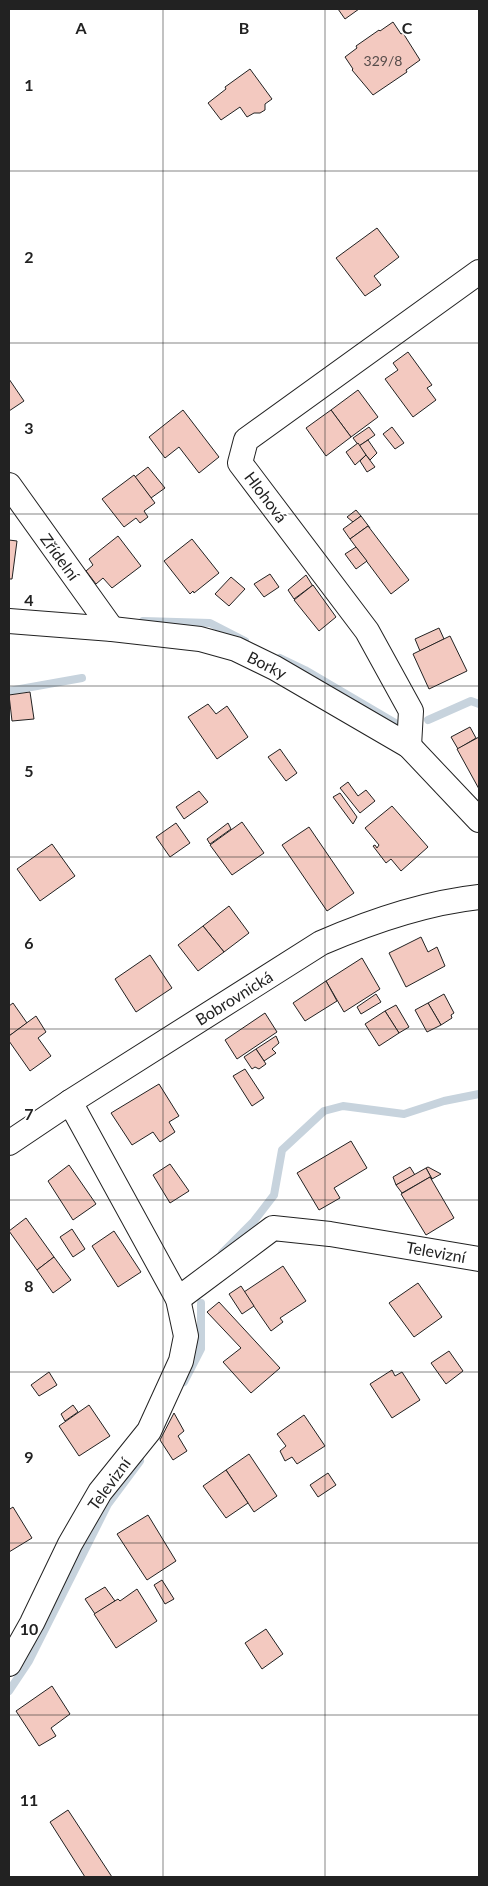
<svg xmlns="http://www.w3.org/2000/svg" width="488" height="1886" viewBox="0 0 488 1886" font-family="Lato,sans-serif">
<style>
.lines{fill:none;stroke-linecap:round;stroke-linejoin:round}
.stream{stroke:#c7d3dd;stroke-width:8}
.building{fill:#f3c9c0;stroke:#222}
.street-casing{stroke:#222;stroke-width:26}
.street{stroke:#fff;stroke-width:24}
.grid{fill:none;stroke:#222;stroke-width:1;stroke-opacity:0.55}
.labels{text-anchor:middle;stroke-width:4;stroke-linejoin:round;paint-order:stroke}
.number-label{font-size:14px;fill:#564c4a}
.street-label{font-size:16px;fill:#222;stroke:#fff}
.grid-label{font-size:16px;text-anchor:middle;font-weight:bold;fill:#222;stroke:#fff;stroke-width:4;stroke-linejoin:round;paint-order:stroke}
</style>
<rect width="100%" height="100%" fill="#fff"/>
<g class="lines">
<g class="stream">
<polyline points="143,621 210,623 245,641"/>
<polyline points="280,658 305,670 402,727"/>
<polyline points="9,691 82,678"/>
<polyline points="428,720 471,701 479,704"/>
<polyline points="222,1253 254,1221 274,1195 282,1150 324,1111 343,1106 404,1114 444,1101 479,1094"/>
<polyline points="184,1382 201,1349 201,1303"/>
<polyline points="9,1691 29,1661 108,1504 140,1461"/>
</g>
</g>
<g class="building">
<polygon points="338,9 359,9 345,19"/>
<polygon points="393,22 401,34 403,33 420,60 406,70 407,72 373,95 352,70 353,69 345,57 357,48 356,46 379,30 380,31"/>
<polygon points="250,69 272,99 265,104 265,110 260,113 254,113 247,117 240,107 221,120 208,103 226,89 225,87"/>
<polygon points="377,228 399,257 374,276 381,285 365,296 336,258"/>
<polygon points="408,352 432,385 427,388 436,400 413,417 385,379 398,370 393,363"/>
<polygon points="9,379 24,401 9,411 9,414"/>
<polygon points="358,390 378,417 351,437 331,410"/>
<polygon points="183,410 219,457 199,473 179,447 165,458 149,437"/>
<polygon points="331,410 351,437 326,456 306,428"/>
<polygon points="369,427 375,435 359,446 353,438"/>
<polygon points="392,427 404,443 395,449 383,434"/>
<polygon points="368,440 377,453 370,460 359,446"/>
<polygon points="358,443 366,455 355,465 346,452"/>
<polygon points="366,455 375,467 367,472 360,461"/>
<polygon points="148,467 165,488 151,498 135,477"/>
<polygon points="134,475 155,503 144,511 148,517 140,523 136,518 124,527 102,499"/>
<polygon points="356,510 361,516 353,522 347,517"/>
<polygon points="361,516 370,528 368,526 350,539 343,529"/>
<polygon points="368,526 409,580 391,594 350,539"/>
<polygon points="118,536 141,566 112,588 103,578 96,584 86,571 93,565 89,559"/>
<polygon points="192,539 219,573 194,593 193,591 190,594 164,561"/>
<polygon points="9,540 17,541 12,579 9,579"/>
<polygon points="356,547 367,561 356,569 345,554"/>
<polygon points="270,574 279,587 264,597 254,584"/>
<polygon points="306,575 314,588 313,585 294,599 288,590"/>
<polygon points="231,577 245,589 229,606 215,594"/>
<polygon points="313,585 336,617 319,631 294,600"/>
<polygon points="439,628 444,639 420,651 415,639"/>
<polygon points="450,636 467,671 429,689 413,654"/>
<polygon points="30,692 34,719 12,721 9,695"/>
<polygon points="208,704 216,714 227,706 248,737 217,759 188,717"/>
<polygon points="470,727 476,738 458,749 451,737"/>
<polygon points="479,737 479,789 457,749"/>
<polygon points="280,749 297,773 286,781 268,757"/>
<polygon points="348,782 358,796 366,790 375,801 360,813 340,788"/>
<polygon points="199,791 208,802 184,819 176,807"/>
<polygon points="340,793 357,817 353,824 333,797"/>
<polygon points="392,806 428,847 401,871 391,859 386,863 373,846 375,845 377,848 379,845 365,828"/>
<polygon points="242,822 264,853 232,875 210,845"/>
<polygon points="176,823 190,843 170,857 156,837"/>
<polygon points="228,823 231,829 210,844 207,839"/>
<polygon points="309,827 354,893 327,911 282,845"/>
<polygon points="52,844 75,876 40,901 17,869"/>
<polygon points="229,906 249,933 224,952 203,926"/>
<polygon points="203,926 224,952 198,971 178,945"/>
<polygon points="421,937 428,952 437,947 445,966 406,987 389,953"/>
<polygon points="150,955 172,988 136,1012 115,979"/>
<polygon points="362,958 380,989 344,1012 326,981"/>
<polygon points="326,981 337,1001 305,1021 293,1003"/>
<polygon points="376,994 381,1002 361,1014 357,1007"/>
<polygon points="444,994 454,1013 451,1015 452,1018 441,1025 428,1003"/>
<polygon points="13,1003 27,1023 9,1036 9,1006"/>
<polygon points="428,1003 441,1025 427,1032 415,1010"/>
<polygon points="396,1005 409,1027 399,1033 385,1011"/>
<polygon points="385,1011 399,1033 379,1046 365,1024"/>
<polygon points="265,1013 277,1032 237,1059 225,1040"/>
<polygon points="36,1016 46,1032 38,1038 51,1056 30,1071 9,1041 9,1036"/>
<polygon points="276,1036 279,1043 272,1049 276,1053 264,1061 256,1049"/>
<polygon points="256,1049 266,1064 259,1069 255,1067 252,1069 244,1057"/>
<polygon points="245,1069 264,1098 252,1106 233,1076"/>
<polygon points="159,1084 179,1116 169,1122 175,1132 160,1142 153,1132 132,1145 111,1113"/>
<polygon points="351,1141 367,1168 334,1188 340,1198 319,1210 297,1173"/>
<polygon points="170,1164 189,1191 170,1203 153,1175"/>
<polygon points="69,1165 96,1204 73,1220 48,1181"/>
<polygon points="410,1167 415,1175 396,1185 393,1177"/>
<polygon points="428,1167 441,1174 432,1179 426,1168"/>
<polygon points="426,1168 432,1179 430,1177 402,1193 396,1185"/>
<polygon points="430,1177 454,1218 426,1235 401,1194"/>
<polygon points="26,1218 54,1257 37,1270 9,1231"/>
<polygon points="72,1229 85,1249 73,1257 60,1237"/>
<polygon points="114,1231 141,1272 118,1287 92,1246"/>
<polygon points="54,1257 71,1280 53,1293 37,1270"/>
<polygon points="283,1266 306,1301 280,1318 283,1322 271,1331 244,1292"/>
<polygon points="418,1283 442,1317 414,1337 389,1303"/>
<polygon points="241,1286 254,1306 242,1314 229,1294"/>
<polygon points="219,1302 280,1368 251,1393 223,1362 241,1348 207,1312"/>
<polygon points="449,1351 463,1371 446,1384 431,1363"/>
<polygon points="392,1370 395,1376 402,1372 420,1400 392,1418 370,1384"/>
<polygon points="49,1372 57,1385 39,1396 31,1385"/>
<polygon points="73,1405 78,1412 65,1421 61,1414"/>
<polygon points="89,1405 110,1436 79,1456 59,1426"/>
<polygon points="174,1413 184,1431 178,1436 187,1451 173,1460 160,1440"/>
<polygon points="304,1415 325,1446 297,1464 292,1457 285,1461 280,1451 286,1446 277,1434"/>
<polygon points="249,1454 277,1496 254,1512 226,1470"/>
<polygon points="226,1470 248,1503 226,1518 203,1486"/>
<polygon points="328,1473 336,1485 318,1497 310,1485"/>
<polygon points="9,1507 10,1509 13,1507 32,1538 9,1552"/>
<polygon points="148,1515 176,1561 147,1580 117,1534"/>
<polygon points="162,1580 174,1599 165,1604 154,1585"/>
<polygon points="105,1587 115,1601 95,1614 85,1599"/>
<polygon points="137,1589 157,1621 116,1648 94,1614 118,1599 120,1601"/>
<polygon points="266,1629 283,1654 262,1669 245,1643"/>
<polygon points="52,1686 70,1714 51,1728 56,1736 39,1746 16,1711"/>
<polygon points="68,1810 112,1877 85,1877 50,1822"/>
</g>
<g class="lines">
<g class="street-casing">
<g id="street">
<polyline points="9,485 112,629"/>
<polyline points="9,621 112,629 200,639 236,649 275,668 409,746 479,820"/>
<polyline points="409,746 411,711 367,631 240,463 246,440 479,272"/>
<path d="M9,1143L70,1102L321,943C372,921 424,903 479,897"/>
<polyline points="178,1299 273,1228 330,1234 479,1259"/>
<polyline points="9,1664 32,1623 70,1544 100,1492 149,1431 181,1361 186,1336 178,1299 70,1102"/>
</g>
</g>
<use href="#street" class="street"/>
</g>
<path class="grid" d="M163,9V1877M325,9V1877M9,171H479M9,343H479M9,514H479M9,686H479M9,857H479M9,1029H479M9,1200H479M9,1372H479M9,1543H479M9,1715H479"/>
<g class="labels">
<g class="number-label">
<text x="383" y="66">329/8</text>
</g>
<g class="street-label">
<text transform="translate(266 497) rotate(53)" y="6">Hlohová</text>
<text transform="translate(60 557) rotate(54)" y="6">Zřídelní</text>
<text transform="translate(267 665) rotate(27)" y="6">Borky</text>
<text transform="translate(234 998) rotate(-32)" y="6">Bobrovnická</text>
<text transform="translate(436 1252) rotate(10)" y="6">Televizní</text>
<text transform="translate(109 1484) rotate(-54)" y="6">Televizní</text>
</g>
</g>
<g class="grid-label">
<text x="81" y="34">A</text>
<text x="244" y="34">B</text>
<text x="407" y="34">C</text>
<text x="29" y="91">1</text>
<text x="29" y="263">2</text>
<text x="29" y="434">3</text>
<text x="29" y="606">4</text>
<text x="29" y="777">5</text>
<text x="29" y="949">6</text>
<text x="29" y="1120">7</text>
<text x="29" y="1292">8</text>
<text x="29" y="1463">9</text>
<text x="29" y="1635">10</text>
<text x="29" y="1806">11</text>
</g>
<rect width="488" height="1886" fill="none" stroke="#222222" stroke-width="20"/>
</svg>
